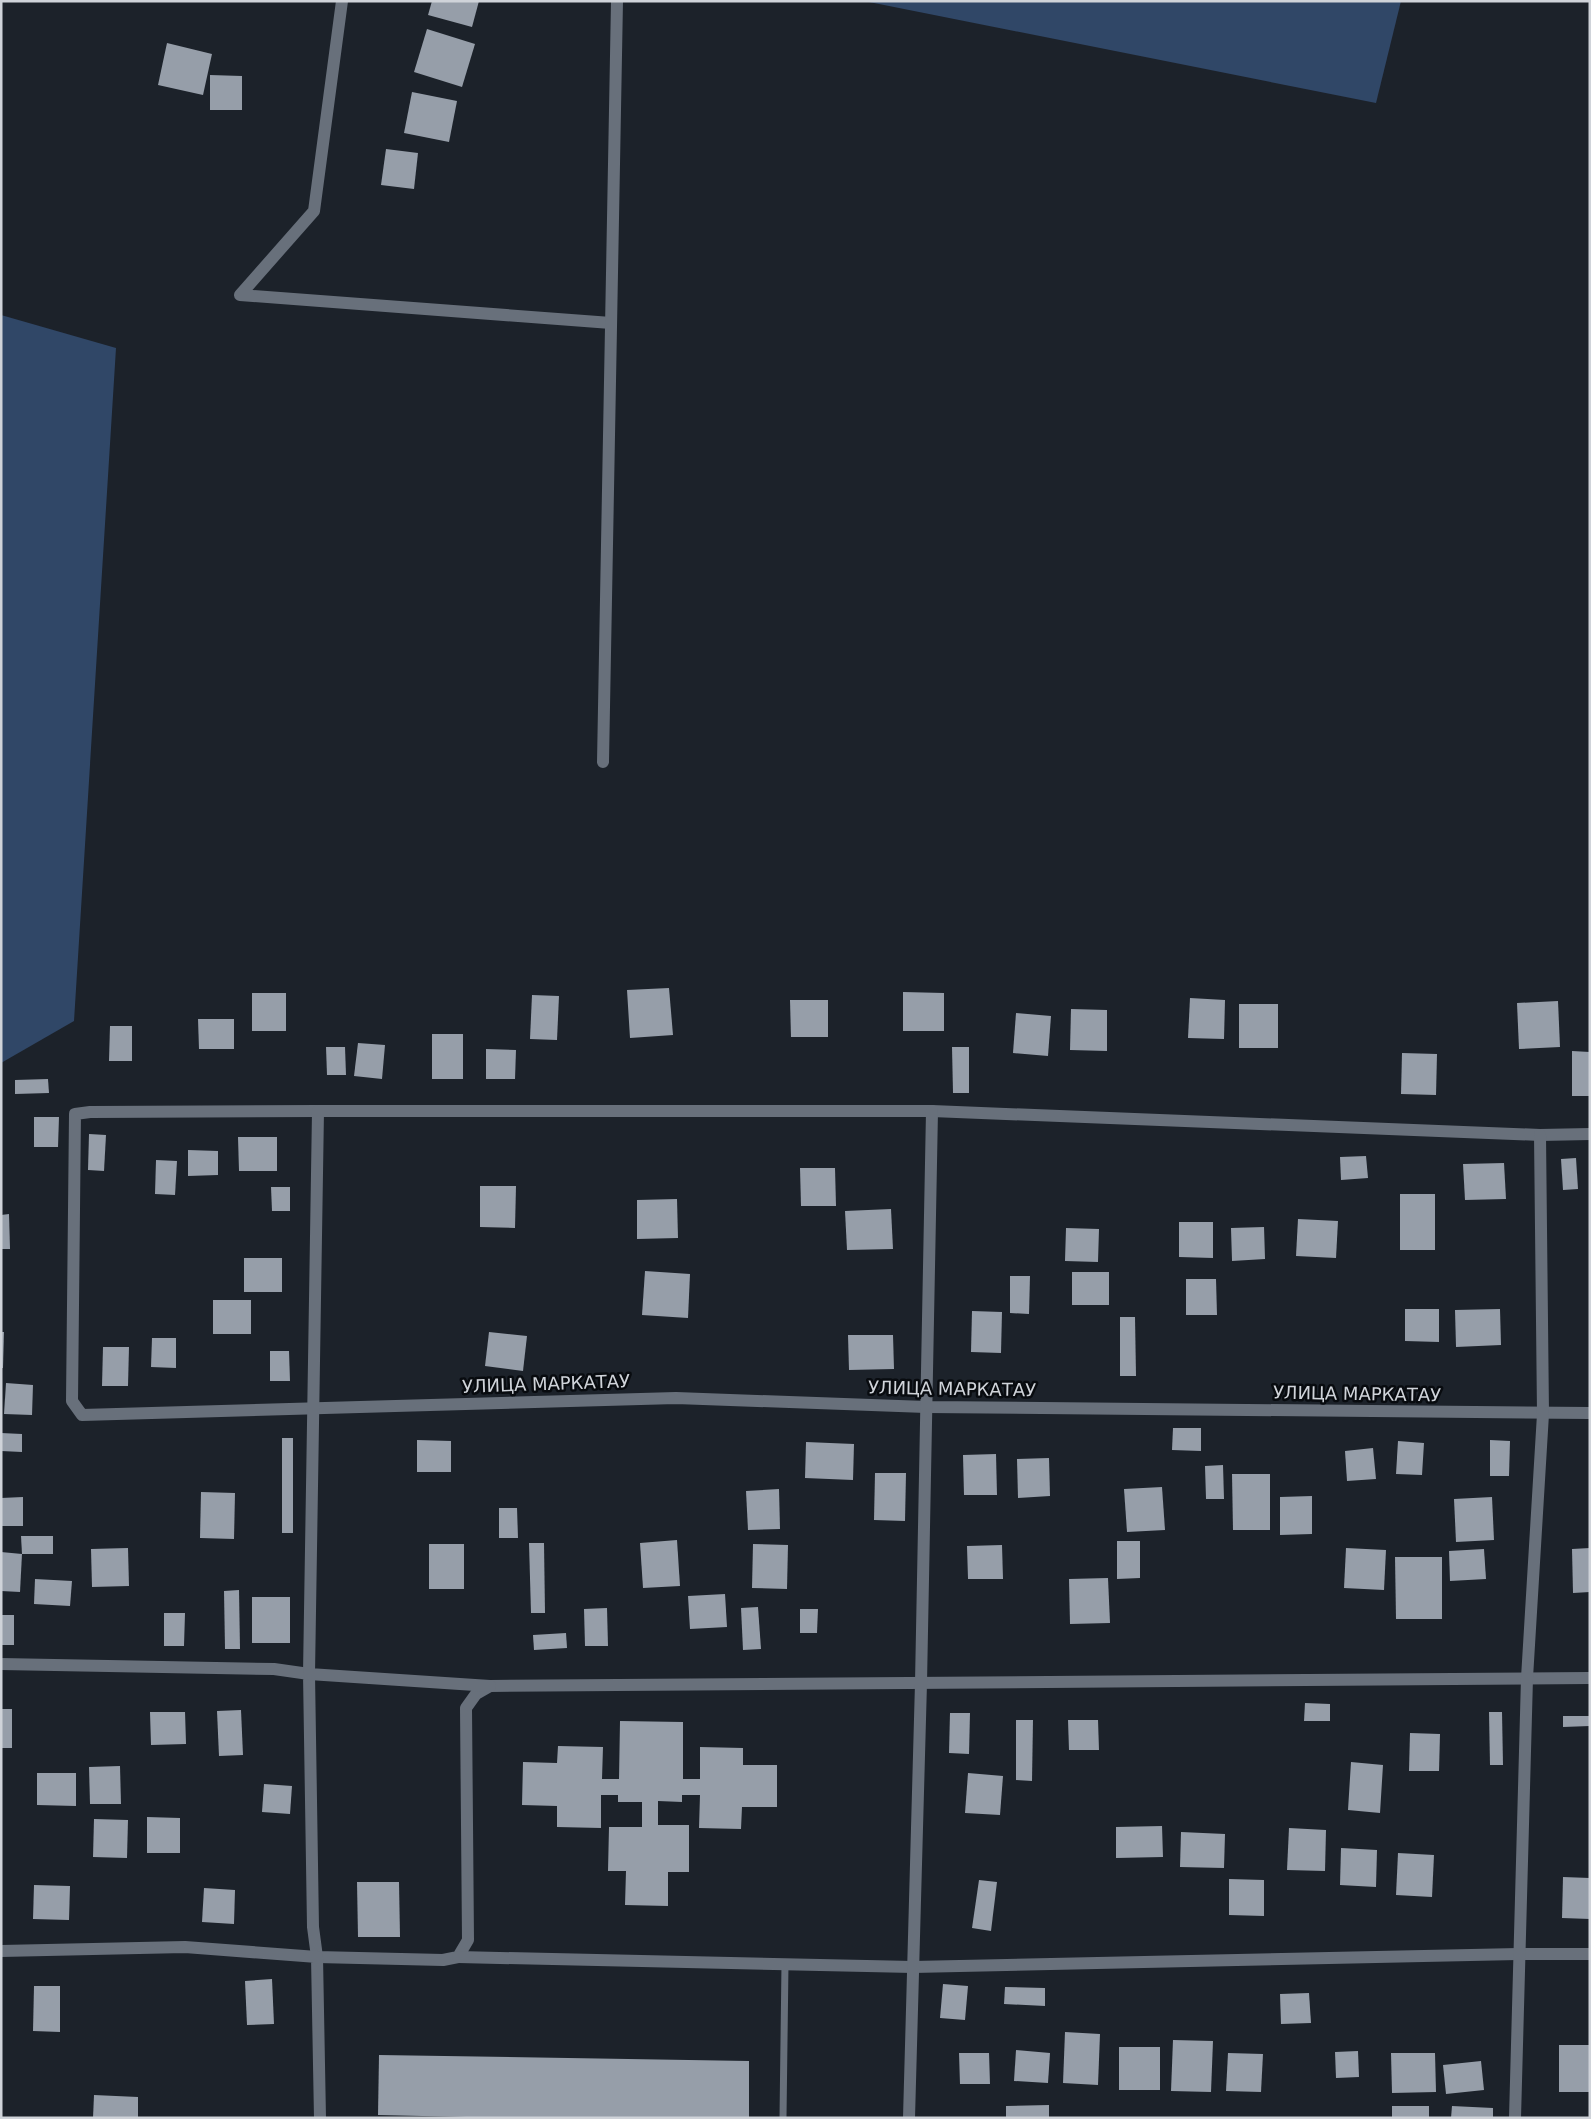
<svg xmlns="http://www.w3.org/2000/svg" width="1591" height="2119" viewBox="0 0 1591 2119" font-family="'DejaVu Sans',sans-serif">
<style>
.green{fill:#304767}
.building{fill:#969ea9}
.lines{fill:none;stroke-linecap:round;stroke-linejoin:round}
.lane{stroke:#68707b;stroke-width:7}
.street{stroke:#68707b;stroke-width:12}
.labels{text-anchor:middle;stroke-width:5;stroke-linejoin:round;paint-order:stroke}
.street-label{font-size:18px;fill:#cfd3d9;stroke:#080b0f}
</style>
<rect width="100%" height="100%" fill="#1c222a"/>
<g class="green">
<polygon points="864,1 1401,1 1376,103"/>
<polygon points="1,315 116,348 74,1021 1,1063"/>
</g>
<g class="building">
<polygon points="432,1 479,1 472,27 428,15"/>
<polygon points="427,29 475,44 462,87 414,72"/>
<polygon points="167,43 212,54 203,95 158,85"/>
<polygon points="210,75 242,76 242,110 210,110"/>
<polygon points="412,92 457,101 449,142 404,133"/>
<polygon points="386,149 418,153 414,189 381,185"/>
<polygon points="669,988 673,1035 630,1038 627,990"/>
<polygon points="903,992 944,993 944,1031 903,1031"/>
<rect x="252" y="993" width="34" height="38"/>
<polygon points="532,995 559,996 557,1040 530,1039"/>
<polygon points="1190,998 1225,1000 1224,1039 1188,1038"/>
<polygon points="790,1000 828,1000 828,1037 791,1037"/>
<polygon points="1558,1001 1560,1047 1519,1049 1517,1003"/>
<rect x="1239" y="1004" width="39" height="44"/>
<polygon points="1071,1009 1107,1010 1107,1051 1070,1050"/>
<polygon points="1016,1013 1051,1016 1048,1056 1013,1053"/>
<polygon points="198,1019 234,1019 234,1049 199,1049"/>
<polygon points="110,1026 132,1026 132,1061 109,1061"/>
<rect x="432" y="1034" width="31" height="45"/>
<polygon points="358,1043 385,1045 382,1079 354,1076"/>
<polygon points="326,1047 345,1047 346,1075 327,1075"/>
<polygon points="952,1047 969,1047 969,1093 953,1093"/>
<polygon points="486,1049 516,1050 515,1079 486,1079"/>
<polygon points="1572,1051 1590,1052 1590,1096 1572,1096"/>
<polygon points="1402,1053 1437,1054 1436,1095 1401,1094"/>
<polygon points="48,1079 49,1093 15,1094 15,1080"/>
<polygon points="34,1117 59,1117 58,1147 34,1147"/>
<polygon points="89,1134 106,1135 104,1171 88,1170"/>
<polygon points="238,1137 277,1137 277,1171 239,1171"/>
<polygon points="188,1150 218,1151 218,1175 188,1176"/>
<polygon points="1366,1156 1368,1178 1341,1180 1340,1157"/>
<polygon points="1576,1158 1578,1189 1563,1190 1561,1159"/>
<polygon points="156,1160 177,1161 175,1195 155,1194"/>
<polygon points="1504,1163 1506,1199 1465,1200 1463,1164"/>
<polygon points="800,1168 835,1168 836,1206 801,1206"/>
<polygon points="480,1186 516,1186 515,1228 480,1227"/>
<polygon points="271,1187 290,1187 290,1211 272,1211"/>
<rect x="1400" y="1194" width="35" height="56"/>
<polygon points="677,1199 678,1238 637,1239 637,1200"/>
<polygon points="891,1209 893,1249 847,1250 845,1211"/>
<polygon points="9,1214 10,1249 1,1249 1,1215"/>
<polygon points="1298,1219 1338,1221 1336,1258 1296,1256"/>
<polygon points="1179,1222 1213,1222 1213,1258 1179,1257"/>
<polygon points="1264,1227 1265,1259 1232,1261 1231,1228"/>
<polygon points="1066,1228 1099,1229 1098,1262 1065,1261"/>
<rect x="244" y="1258" width="38" height="34"/>
<polygon points="645,1271 690,1274 688,1318 642,1315"/>
<rect x="1072" y="1272" width="37" height="33"/>
<polygon points="1010,1276 1030,1276 1029,1314 1010,1313"/>
<polygon points="1186,1279 1216,1279 1217,1315 1186,1315"/>
<rect x="213" y="1300" width="38" height="34"/>
<polygon points="1405,1309 1439,1309 1439,1342 1405,1341"/>
<polygon points="1500,1309 1501,1345 1456,1347 1455,1310"/>
<polygon points="972,1311 1002,1312 1001,1353 971,1352"/>
<polygon points="1120,1317 1135,1317 1136,1376 1120,1376"/>
<polygon points="1,1332 4,1332 3,1368 1,1368"/>
<polygon points="489,1332 527,1336 523,1371 485,1366"/>
<polygon points="848,1335 893,1335 894,1369 849,1370"/>
<polygon points="152,1338 176,1338 176,1368 151,1367"/>
<polygon points="103,1347 129,1347 128,1386 102,1386"/>
<polygon points="270,1351 289,1351 290,1381 270,1381"/>
<polygon points="6,1383 33,1385 32,1415 4,1414"/>
<polygon points="1173,1428 1201,1428 1201,1451 1172,1450"/>
<polygon points="1,1433 22,1434 22,1452 1,1451"/>
<rect x="282" y="1438" width="11" height="95"/>
<polygon points="417,1440 451,1441 451,1472 417,1472"/>
<polygon points="1490,1440 1510,1441 1509,1476 1490,1476"/>
<polygon points="1398,1441 1424,1443 1422,1475 1396,1474"/>
<polygon points="806,1442 854,1444 853,1480 805,1478"/>
<polygon points="1373,1448 1376,1479 1347,1481 1345,1451"/>
<polygon points="996,1454 997,1495 964,1495 963,1455"/>
<polygon points="1049,1458 1050,1496 1018,1498 1017,1459"/>
<polygon points="1223,1465 1224,1499 1206,1499 1205,1466"/>
<polygon points="875,1473 906,1473 905,1521 874,1520"/>
<polygon points="1232,1474 1270,1474 1270,1530 1233,1530"/>
<polygon points="1162,1487 1165,1530 1127,1532 1124,1489"/>
<polygon points="779,1489 780,1529 748,1530 746,1491"/>
<polygon points="201,1492 235,1493 234,1539 200,1538"/>
<polygon points="1312,1496 1312,1534 1280,1535 1280,1497"/>
<polygon points="23,1497 23,1526 1,1526 1,1498"/>
<polygon points="1492,1497 1494,1540 1456,1542 1454,1499"/>
<polygon points="499,1508 517,1508 518,1538 499,1538"/>
<polygon points="21,1536 53,1536 53,1554 22,1554"/>
<polygon points="677,1540 680,1586 643,1588 640,1543"/>
<polygon points="1117,1541 1140,1541 1140,1578 1117,1579"/>
<polygon points="529,1543 544,1543 545,1613 531,1613"/>
<rect x="429" y="1544" width="35" height="45"/>
<polygon points="753,1544 788,1545 787,1589 752,1588"/>
<polygon points="1002,1545 1003,1579 968,1579 967,1546"/>
<polygon points="128,1548 129,1586 92,1587 91,1549"/>
<polygon points="1346,1548 1386,1550 1384,1590 1344,1588"/>
<polygon points="1590,1548 1590,1592 1573,1593 1572,1549"/>
<polygon points="1484,1549 1486,1579 1450,1581 1449,1551"/>
<polygon points="1,1552 22,1554 20,1592 1,1591"/>
<polygon points="1395,1557 1442,1557 1442,1619 1396,1619"/>
<polygon points="1108,1578 1110,1623 1070,1624 1069,1579"/>
<polygon points="35,1579 72,1581 70,1606 34,1604"/>
<polygon points="239,1590 240,1649 225,1649 224,1591"/>
<polygon points="725,1594 727,1627 690,1629 688,1596"/>
<rect x="252" y="1597" width="38" height="46"/>
<polygon points="758,1607 761,1649 743,1650 741,1608"/>
<polygon points="607,1608 608,1646 585,1646 584,1609"/>
<polygon points="800,1609 818,1609 817,1633 800,1633"/>
<polygon points="164,1613 185,1613 184,1646 164,1646"/>
<rect x="1" y="1615" width="13" height="30"/>
<polygon points="566,1633 567,1648 534,1650 533,1635"/>
<polygon points="1305,1703 1330,1704 1330,1721 1304,1721"/>
<rect x="1" y="1709" width="11" height="39"/>
<polygon points="241,1710 243,1755 219,1756 217,1711"/>
<polygon points="150,1712 185,1712 186,1744 151,1745"/>
<polygon points="1489,1712 1502,1712 1503,1765 1490,1765"/>
<polygon points="950,1713 970,1713 969,1754 949,1753"/>
<polygon points="1563,1716 1590,1716 1590,1726 1563,1727"/>
<polygon points="1016,1720 1033,1720 1032,1781 1016,1780"/>
<polygon points="1068,1720 1098,1720 1099,1750 1069,1750"/>
<polygon points="620,1721 683,1722 683,1779 700,1779 700,1747 743,1748 743,1765 777,1765 777,1807 742,1807 741,1829 699,1828 700,1795 682,1795 682,1802 658,1801 658,1825 689,1825 689,1872 668,1872 668,1906 625,1905 626,1871 608,1871 609,1827 642,1827 642,1802 618,1802 618,1795 601,1795 601,1828 557,1827 557,1806 522,1805 523,1762 557,1763 558,1746 603,1747 602,1779 619,1779"/>
<polygon points="1410,1733 1440,1734 1439,1771 1409,1771"/>
<polygon points="1351,1762 1383,1765 1380,1813 1348,1810"/>
<polygon points="120,1766 121,1804 90,1804 89,1767"/>
<polygon points="37,1773 76,1773 76,1806 37,1805"/>
<polygon points="968,1773 1003,1776 1000,1815 965,1813"/>
<polygon points="264,1784 292,1786 290,1814 262,1812"/>
<polygon points="147,1817 180,1818 180,1853 147,1853"/>
<polygon points="94,1819 128,1820 127,1858 93,1857"/>
<polygon points="1162,1826 1163,1857 1116,1858 1116,1827"/>
<polygon points="1289,1828 1326,1830 1325,1871 1287,1870"/>
<polygon points="1181,1832 1225,1834 1224,1868 1180,1867"/>
<polygon points="1341,1848 1377,1850 1376,1887 1340,1885"/>
<polygon points="1398,1853 1434,1855 1432,1897 1396,1895"/>
<polygon points="1563,1877 1590,1878 1590,1919 1562,1918"/>
<polygon points="1229,1879 1264,1880 1264,1916 1229,1915"/>
<polygon points="979,1880 997,1882 991,1931 972,1928"/>
<polygon points="357,1882 399,1882 400,1937 358,1937"/>
<polygon points="34,1885 70,1886 69,1920 33,1919"/>
<polygon points="204,1888 235,1890 234,1924 202,1922"/>
<polygon points="272,1979 274,2024 247,2025 245,1981"/>
<polygon points="943,1984 968,1986 965,2020 940,2018"/>
<polygon points="34,1986 60,1986 60,2032 33,2031"/>
<polygon points="1005,1987 1045,1988 1045,2006 1004,2004"/>
<polygon points="1309,1993 1311,2023 1281,2024 1280,1994"/>
<polygon points="1065,2032 1100,2034 1098,2085 1063,2083"/>
<polygon points="1173,2040 1213,2041 1211,2092 1171,2091"/>
<rect x="1559" y="2045" width="31" height="47"/>
<rect x="1119" y="2047" width="41" height="43"/>
<polygon points="1016,2050 1050,2053 1048,2083 1014,2081"/>
<polygon points="1358,2051 1359,2077 1336,2078 1335,2052"/>
<polygon points="959,2053 989,2053 990,2084 960,2084"/>
<polygon points="1228,2053 1263,2054 1261,2092 1226,2091"/>
<polygon points="1391,2053 1435,2053 1436,2092 1392,2093"/>
<polygon points="379,2055 749,2061 749,2118 513,2118 378,2115"/>
<polygon points="1481,2061 1484,2090 1446,2094 1443,2065"/>
<polygon points="94,2095 138,2097 138,2118 93,2118"/>
<polygon points="1049,2105 1049,2118 1006,2118 1006,2106"/>
<rect x="1392" y="2106" width="37" height="12"/>
<polygon points="1452,2106 1493,2108 1493,2118 1451,2118"/>
</g>
<g class="lines">
<polyline class="lane" points="783,2118 785,1964"/>
<g class="street">
<polyline points="342,1 314,211 240,295 611,323"/>
<polyline points="603,762 617,1"/>
<polyline points="318,1111 90,1112 75,1114 72,1401 82,1415 676,1398 926,1407 1590,1413"/>
<polyline points="1,1664 274,1669 309,1674 313,1927 317,1957 443,1960 458,1957 468,1940 466,1708 476,1694 490,1686 1590,1678"/>
<polyline points="490,1686 309,1674 318,1111 932,1111 1540,1135 1590,1134"/>
<polyline points="1,1951 185,1947 317,1957 320,2118"/>
<polyline points="458,1957 913,1967 1518,1954 1590,1954"/>
<polyline points="909,2118 921,1683 932,1111"/>
<polyline points="1515,2118 1527,1678 1543,1414 1540,1135"/>
</g>
</g>
<g class="labels">
<g class="street-label">
<text transform="translate(546 1384) rotate(-2)" y="6">УЛИЦА МАРКАТАУ</text>
<text transform="translate(952 1389) rotate(1)" y="6">УЛИЦА МАРКАТАУ</text>
<text transform="translate(1357 1394) rotate(1)" y="6">УЛИЦА МАРКАТАУ</text>
</g>
</g>
<rect width="1591" height="2119" fill="none" stroke="#cfd3d9" stroke-width="5"/>
</svg>
